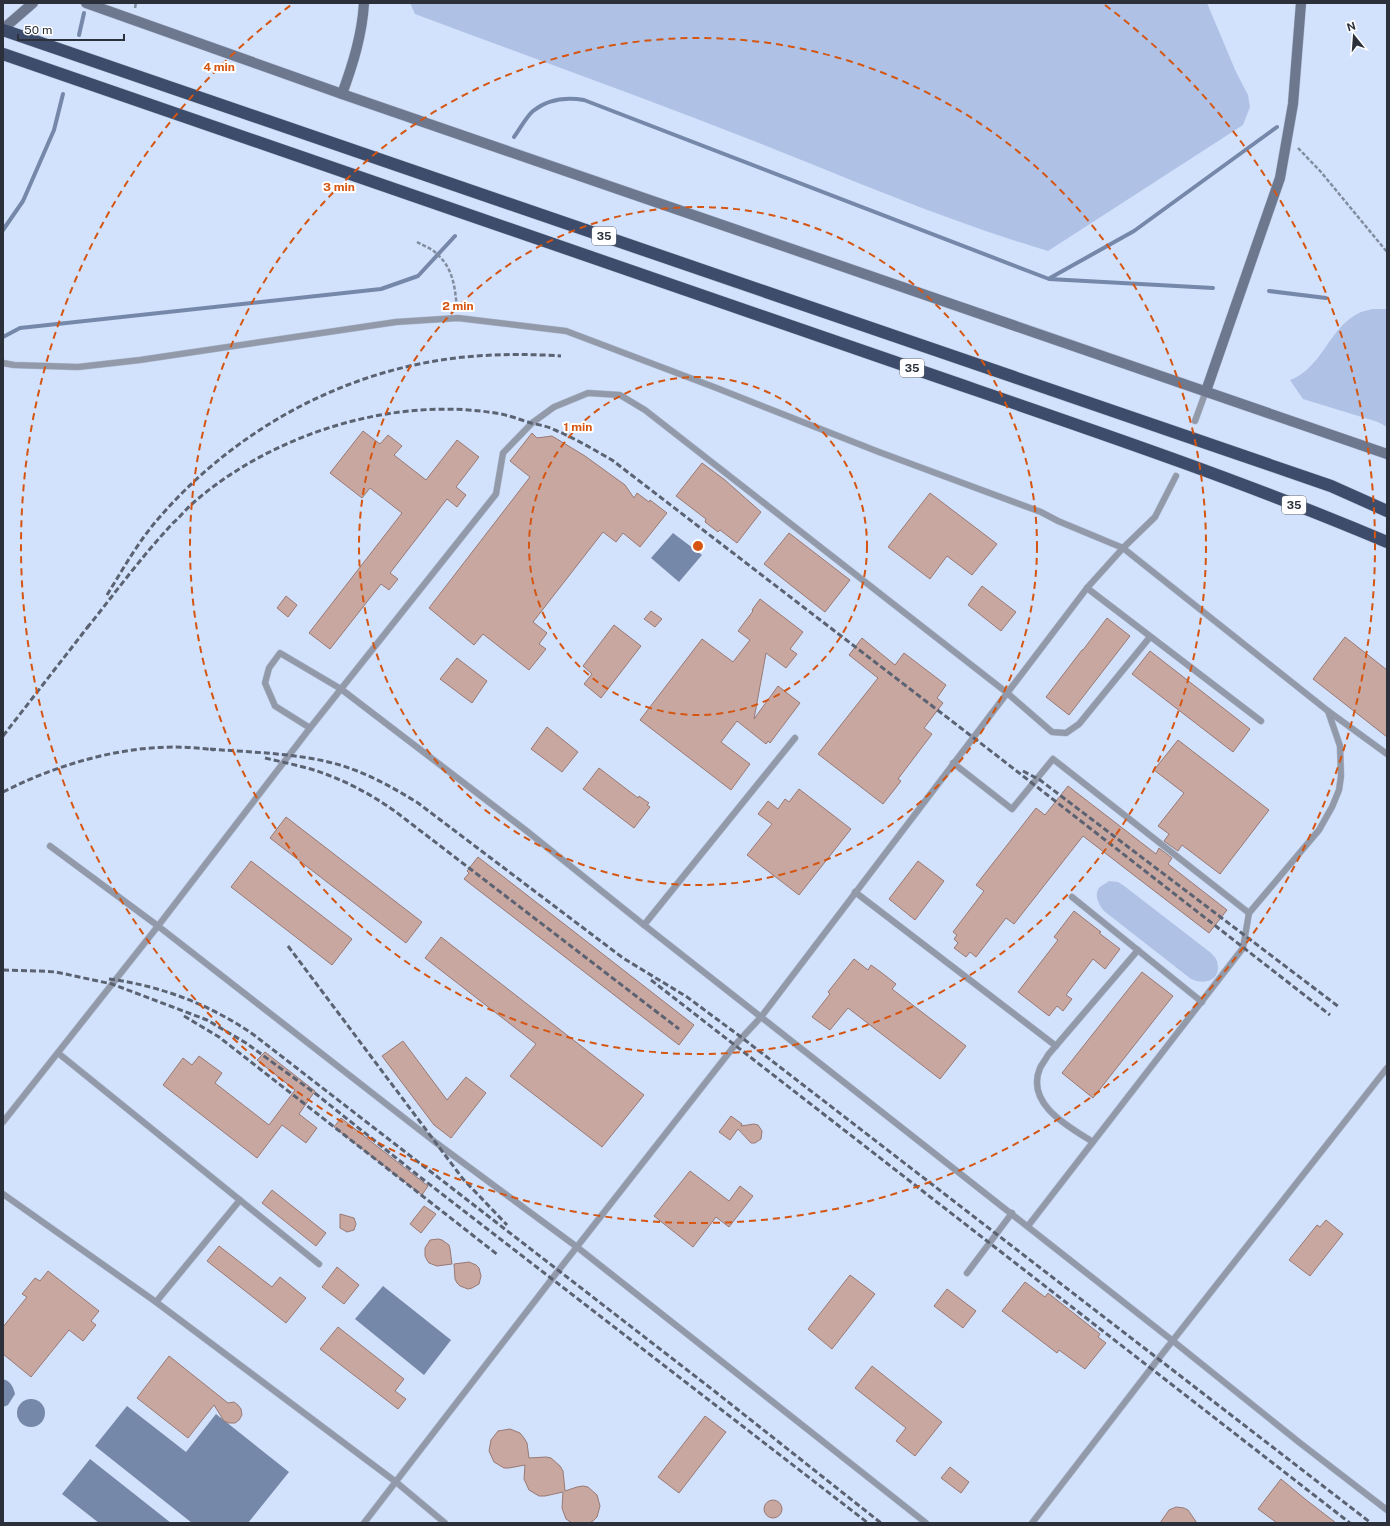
<svg xmlns="http://www.w3.org/2000/svg" width="1390" height="1526" viewBox="0 0 1390 1526" font-family="'Public Sans',sans-serif">
<style>
.green{fill:#afc2e5}
.water{fill:#7688a9}
.lines{fill:none;stroke-linecap:round;stroke-linejoin:round}
.stream{stroke:#7688a9;stroke-width:4}
.building{fill:#c9a7a1;stroke:#997973}
.lane-casing{stroke:#b1bed5;stroke-width:7}
.secondary-casing{stroke:#b1bed5;stroke-width:11}
.highway-casing{stroke:#b1bed5;stroke-width:13}
.path{stroke:#838da0;stroke-width:2.5;stroke-dasharray:4 2;stroke-linecap:butt}
.lane{stroke:#929aaa;stroke-width:6}
.secondary{stroke:#6d788f;stroke-width:10}
.highway{stroke:#3c4c6a;stroke-width:12}
.rail{stroke:#5b6372;stroke-width:3;stroke-dasharray:6 3;stroke-linecap:butt}
.ring{fill:none;stroke:#d55511;stroke-width:2;stroke-dasharray:7 5}
.labels{text-anchor:middle;stroke-width:4;stroke-linejoin:round;paint-order:stroke}
.shield{fill:#fff;stroke:#6b6e76;stroke-width:1}
.shield-label{font-size:11px;font-weight:bold;fill:#2b303b}
.centre{fill:#d55511;stroke:#fff;stroke-width:2}
.ring-label{font-size:12px;text-anchor:middle;font-weight:bold;fill:#d55511;stroke:#fff;stroke-width:4;stroke-linejoin:round;paint-order:stroke}
</style>
<rect width="100%" height="100%" fill="#d2e1fc"/>
<g class="green">
<path d="M410,3H1207L1236,72L1248,95L1250,107L1243,125L1048,251C950,222 855,181 759,143C645,98 530,57 415,14Z"/>
<path d="M1373,309H1387V427L1378,422L1303,399L1290,380C1323,368 1329,326 1361,312C1364,311 1369,310 1373,309Z"/>
<path d="M1109,881L1118,882L1123,885L1211,953C1213,955 1216,958 1217,961C1217,961 1218,966 1218,967C1218,983 1202,984 1191,979L1104,911C1099,905 1093,894 1100,887C1102,885 1107,883 1109,881Z"/>
</g>
<g class="water">
<polygon points="673,533 702,555 679,582 651,558"/>
<polygon points="383,1286 451,1340 424,1375 355,1319"/>
<path d="M3,1379C10,1381 13,1386 15,1394L8,1405L3,1407Z"/>
<circle cx="31" cy="1413" r="14"/>
<polygon points="127,1406 186,1452 216,1414 289,1472 248,1523 192,1523 95,1446"/>
<polygon points="90,1459 171,1523 99,1523 62,1494"/>
</g>
<g class="lines">
<g class="stream">
<polyline points="79,35 84,13"/>
<path d="M514,137C520,129 526,117 533,111C548,99 566,97 584,100L1049,279L1213,288"/>
<polyline points="3,230 23,201 54,130 63,94"/>
<polyline points="1050,278 1134,231 1277,127"/>
<polyline points="1269,291 1326,298"/>
<polyline points="3,337 20,328 381,289 418,276 455,236"/>
</g>
</g>
<g class="building">
<polygon points="363,431 380,444 388,435 402,446 394,455 426,480 457,440 479,457 456,487 466,495 457,507 447,499 390,573 398,579 389,590 381,584 330,649 309,633 402,513 370,488 362,498 330,473"/>
<polygon points="532,433 537,438 552,436 585,456 625,485 634,498 637,493 649,502 650,500 667,513 640,547 623,533 616,542 603,532 533,622 547,633 539,644 546,649 529,670 483,634 474,645 429,608 530,477 510,461"/>
<polygon points="702,463 725,480 761,512 737,543 720,530 718,532 705,522 706,519 676,496"/>
<polygon points="930,493 997,544 972,575 947,556 930,579 888,547"/>
<polygon points="789,533 850,580 825,612 764,564"/>
<polygon points="982,586 1016,612 1001,631 968,605"/>
<polygon points="286,596 297,605 288,617 277,608"/>
<polygon points="760,599 803,632 790,649 797,654 786,668 766,653 754,719 778,686 800,703 770,743 768,741 766,744 737,721 721,742 750,764 731,790 640,720 702,639 733,662 750,640 738,631 753,611 752,610"/>
<polygon points="651,611 662,619 655,627 644,619"/>
<polygon points="1107,618 1130,636 1069,715 1046,697 1082,650 1083,650"/>
<polygon points="614,625 641,646 601,698 584,684 592,674 583,666"/>
<polygon points="1345,637 1387,670 1387,737 1313,679"/>
<polygon points="862,638 895,665 904,653 946,685 937,698 943,703 924,728 932,734 898,779 901,781 883,804 818,754 878,678 849,655"/>
<polygon points="1150,651 1250,729 1233,752 1132,674"/>
<polygon points="457,658 487,681 472,703 440,679"/>
<polygon points="547,727 578,752 562,772 531,749"/>
<polygon points="1178,740 1269,810 1220,874 1182,845 1178,851 1164,841 1169,834 1158,826 1184,793 1154,770"/>
<polygon points="599,768 638,798 639,796 649,803 647,805 650,807 634,828 583,789"/>
<polygon points="1068,786 1156,854 1159,848 1172,858 1168,864 1227,910 1209,933 1083,836 1014,924 1006,918 976,957 970,952 966,957 954,948 958,943 954,939 957,935 953,932 984,891 976,885 1036,808 1045,815"/>
<polygon points="799,789 851,829 799,895 747,855 772,824 758,814 768,801 778,809 785,799 789,802"/>
<polygon points="286,817 422,922 406,943 270,838"/>
<polygon points="478,857 694,1025 679,1045 464,879 469,873 467,871"/>
<polygon points="251,861 352,939 332,965 231,887"/>
<polygon points="918,861 944,881 915,920 889,899"/>
<polygon points="1074,911 1101,932 1099,933 1120,949 1105,969 1093,959 1066,995 1072,999 1063,1011 1057,1006 1049,1016 1018,992 1058,940 1054,937"/>
<polygon points="441,937 644,1095 602,1147 510,1076 536,1044 425,958"/>
<polygon points="854,959 868,970 871,965 882,973 896,984 892,989 966,1046 940,1079 848,1008 830,1030 812,1017 830,994 828,992"/>
<polygon points="1142,972 1173,996 1093,1098 1062,1073"/>
<polygon points="403,1041 447,1100 466,1077 486,1093 451,1138 434,1125 382,1056"/>
<polygon points="265,1052 315,1091 299,1114 317,1128 306,1143 282,1125 257,1158 163,1085 183,1058 192,1065 199,1056 222,1073 215,1083 269,1125 295,1090 257,1060"/>
<polygon points="731,1116 742,1124 741,1126 754,1124 758,1125 762,1131 761,1139 755,1143 751,1143 738,1129 730,1140 719,1132"/>
<polygon points="341,1118 428,1186 422,1195 334,1127"/>
<polygon points="690,1171 729,1201 740,1186 753,1196 729,1227 716,1217 693,1247 654,1216"/>
<polygon points="272,1190 326,1233 316,1246 262,1203"/>
<polygon points="424,1206 436,1214 421,1233 410,1224"/>
<polygon points="340,1214 354,1218 356,1224 354,1230 347,1232 340,1228"/>
<polygon points="1326,1220 1343,1234 1310,1276 1289,1260 1317,1225 1320,1227"/>
<polygon points="438,1239 442,1240 449,1245 450,1249 452,1264 437,1266 429,1263 427,1260 425,1256 425,1248 430,1240"/>
<polygon points="219,1246 272,1287 280,1277 306,1298 286,1323 207,1261"/>
<polygon points="469,1262 476,1265 479,1268 481,1276 479,1284 472,1288 468,1289 460,1286 457,1283 455,1279 454,1264"/>
<polygon points="337,1267 359,1285 344,1304 322,1287"/>
<polygon points="48,1271 99,1311 91,1321 96,1325 83,1341 69,1330 31,1377 3,1354 3,1327 27,1297 22,1294 35,1278 40,1281"/>
<polygon points="850,1275 875,1294 832,1349 808,1329"/>
<polygon points="1025,1282 1045,1297 1048,1293 1100,1334 1098,1337 1106,1343 1085,1369 1059,1350 1057,1353 1002,1311"/>
<polygon points="947,1289 976,1311 963,1328 934,1306"/>
<polygon points="338,1327 404,1379 395,1391 406,1399 398,1409 320,1349"/>
<polygon points="169,1356 228,1403 234,1402 238,1405 241,1409 242,1415 239,1420 235,1423 229,1423 224,1421 214,1405 188,1438 137,1398"/>
<polygon points="872,1366 942,1422 915,1456 896,1441 906,1428 855,1388"/>
<polygon points="705,1416 726,1432 679,1493 658,1477"/>
<polygon points="510,1429 520,1433 524,1438 527,1443 529,1458 546,1457 551,1458 560,1466 563,1471 565,1491 577,1487 583,1486 588,1487 597,1495 600,1506 597,1517 593,1521 589,1523 572,1523 566,1519 562,1508 563,1492 545,1496 539,1496 529,1490 524,1479 525,1465 509,1468 504,1468 494,1462 489,1451 491,1440 498,1431"/>
<polygon points="950,1467 969,1482 961,1493 941,1478"/>
<polygon points="1281,1479 1305,1499 1336,1523 1277,1523 1258,1509"/>
<circle cx="773" cy="1509" r="9"/>
<polygon points="1176,1507 1184,1508 1188,1510 1197,1523 1160,1523 1169,1510"/>
</g>
<g class="lines">
<g class="lane-casing">
<g id="lane">
<polyline points="3,363 14,365 78,367 140,360 396,322 458,318 566,331 714,387 879,452 1041,512 1058,521 1123,548 1328,711 1340,746 1341,776 1339,790 1332,807 1319,830 1249,913 1243,948 1028,1226"/>
<polyline points="1195,421 1206,391"/>
<polyline points="1087,588 1261,721"/>
<polyline points="1328,711 1387,754"/>
<polyline points="310,728 275,706 265,683 269,668 280,653 341,689 528,832 644,925 1173,1341 1300,1443 1387,1510"/>
<polyline points="953,763 1012,809 1053,759 1249,913"/>
<polyline points="50,846 158,926 435,1142 577,1247 926,1523"/>
<polyline points="855,892 1056,1046"/>
<polyline points="1072,897 1202,1002"/>
<polyline points="644,925 795,738"/>
<polyline points="58,1053 319,1264"/>
<polyline points="3,1122 158,926 310,728 496,494 503,453 532,423 554,407 588,393 620,395 645,410 1006,692 1052,732 1066,733 1079,724 1150,637"/>
<path d="M1093,1142C1069,1127 1025,1104 1040,1068C1042,1064 1046,1059 1048,1055L1138,950"/>
<polyline points="3,1194 156,1302 396,1482 445,1523"/>
<polyline points="967,1273 1012,1213"/>
<polyline points="156,1302 240,1200"/>
<polyline points="364,1523 558,1271 735,1045 761,1017 1087,588 1123,548 1155,517 1176,476"/>
<polyline points="1032,1523 1159,1358 1387,1068"/>
</g>
</g>
<g class="secondary-casing">
<g id="secondary">
<polyline points="86,3 342,94 1387,454"/>
<polyline points="3,29 33,3"/>
<path d="M342,94C353,64 362,35 364,3"/>
<polyline points="1206,391 1280,178 1293,104 1301,3"/>
</g>
</g>
<g class="highway-casing">
<g id="highway">
<polyline points="3,30 1206,443 1331,486 1387,511"/>
<path d="M3,54C298,157 594,257 889,360C1056,418 1224,473 1387,542"/>
</g>
</g>
<g class="path">
<polyline points="135,8 136,3"/>
<polyline points="1298,148 1321,172 1387,252"/>
<path d="M417,242C424,246 433,249 438,255C454,270 455,289 457,309"/>
</g>
<use href="#lane" class="lane"/>
<use href="#secondary" class="secondary"/>
<use href="#highway" class="highway"/>
<g class="rail">
<path d="M107,595C123,569 138,542 158,519C238,426 353,365 476,356C504,354 532,354 561,356"/>
<path d="M87,628C115,593 142,556 173,523C180,517 186,509 193,503C273,433 396,395 501,414C511,416 521,420 531,423C539,425 547,426 555,430C574,438 593,449 612,460L996,755L1330,1015"/>
<polyline points="3,736 90,624"/>
<path d="M210,749C257,753 308,753 352,769C376,778 397,790 418,803L623,958L687,997L741,1037L1371,1523"/>
<path d="M265,758C286,763 308,767 328,775C352,784 375,797 396,812L679,1029"/>
<polyline points="1023,771 1040,780 1339,1007"/>
<path d="M3,792C66,760 143,739 214,750"/>
<polyline points="288,946 463,1179 507,1225"/>
<polyline points="3,970 40,971 56,972 112,984 207,1020 246,1043 316,1094 420,1177 868,1523"/>
<path d="M109,979C162,986 211,1005 254,1035L713,1390L881,1523"/>
<polyline points="651,980 1350,1523"/>
<polyline points="184,1016 219,1037 498,1255"/>
</g>
</g>
<g class="ring">
<circle cx="698" cy="546" r="169"/>
<circle cx="698" cy="546" r="339"/>
<circle cx="698" cy="546" r="508"/>
<path d="M1105 5A677 677 0 1 1 291 5"/>
</g>
<g class="labels">
<g class="shield">
<rect x="592" y="227" width="24" height="18" rx="3"/>
<rect x="900" y="359" width="24" height="18" rx="3"/>
<rect x="1282" y="496" width="24" height="18" rx="3"/>
</g>
<g class="shield-label">
<text x="604" y="240">35</text>
<text x="912" y="372">35</text>
<text x="1294" y="509">35</text>
</g>
</g>
<circle cx="698" cy="546" r="6" class="centre"/>
<g class="ring-label">
<text x="219" y="71">4 min</text>
<text x="339" y="191">3 min</text>
<text x="458" y="310">2 min</text>
<text x="578" y="431">1 min</text>
</g>
<rect width="1390" height="1526" fill="none" stroke="#2b303b" stroke-width="8"/>
<g transform="translate(1354 36) rotate(343)" stroke="#ffffff" stroke-width="3" paint-order="stroke">
<path d="M0-3L7 15L0 10L-7 15Z" fill="#2b303b"/>
<text y="-6" font-size="11" font-weight="bold" text-anchor="middle" fill="#2b303b">N</text>
</g>
<path d="M18 34v6h106v-6" fill="none" stroke="#2b303b" stroke-width="2"/>
<text x="24" y="34" font-size="12" fill="#2b303b" stroke="#ffffff" stroke-width="3" paint-order="stroke">50 m</text>
</svg>
